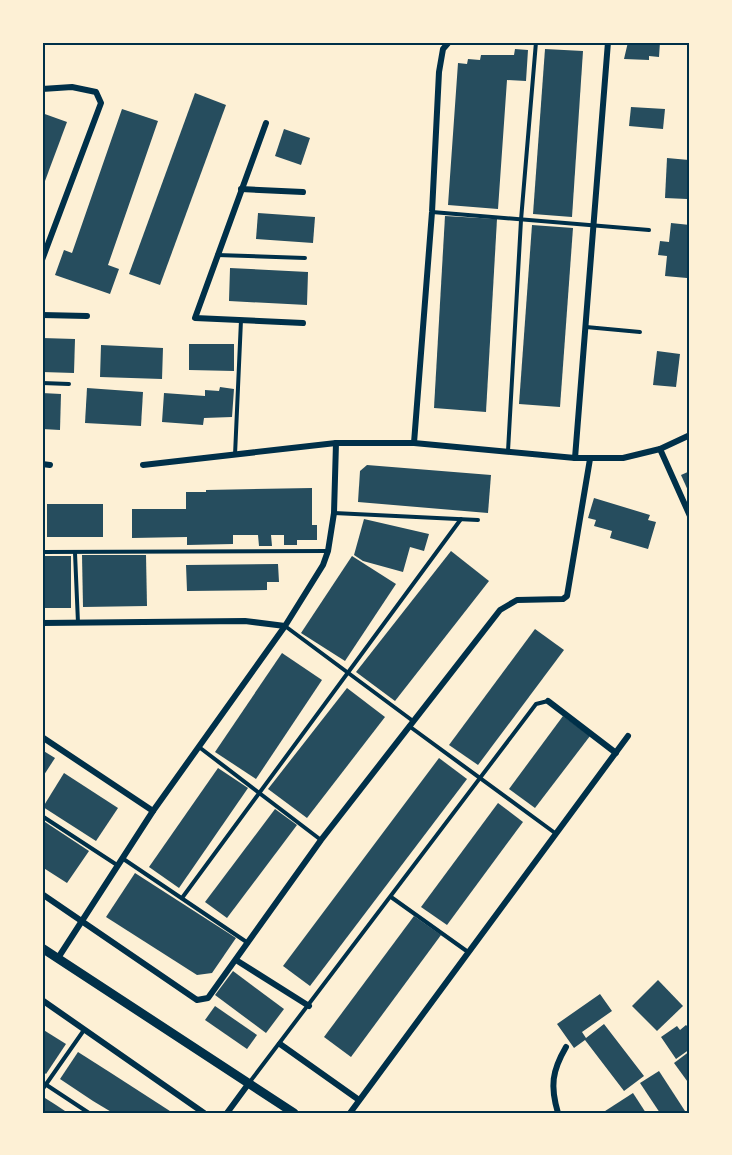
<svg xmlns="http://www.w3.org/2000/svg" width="732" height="1155" viewBox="0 0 732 1155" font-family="Lato,sans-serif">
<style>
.building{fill:#264d5e}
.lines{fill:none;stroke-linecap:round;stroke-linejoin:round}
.service{stroke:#003049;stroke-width:4}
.minor{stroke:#003049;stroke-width:6}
.secondary{stroke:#003049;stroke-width:9}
.neatline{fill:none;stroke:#003049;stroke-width:2}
</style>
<rect width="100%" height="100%" fill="#fdf0d5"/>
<g class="building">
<polygon points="628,42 660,42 659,57 649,56 649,60 624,59"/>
<polygon points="515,49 528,50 526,81 507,80 498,209 448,205 458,63 467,64 468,59 480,60 481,55 514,55"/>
<polygon points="545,49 583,51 572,217 533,214"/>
<polygon points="195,93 226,105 160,285 129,274"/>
<polygon points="631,107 665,109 663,129 629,126"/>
<polygon points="122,109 158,121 108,265 119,269 110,294 55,275 64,250 72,253"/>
<polygon points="42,113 67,122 42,189"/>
<polygon points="284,129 310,138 301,165 275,156"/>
<polygon points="667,158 689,160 687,199 665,198"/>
<polygon points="258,213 315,217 313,243 256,239"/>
<polygon points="445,216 497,219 486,412 434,408"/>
<polygon points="671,223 690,225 687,278 665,276 667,256 658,255 660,241 669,242"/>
<polygon points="532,225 573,228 560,407 519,404"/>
<polygon points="230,268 308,272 307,305 229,301"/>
<polygon points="42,338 75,339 74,373 42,372"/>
<polygon points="189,344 234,344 234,371 189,370"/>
<polygon points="101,345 163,348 162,379 100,377"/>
<polygon points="657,351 680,354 676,387 653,385"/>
<polygon points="220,387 234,389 232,417 204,418 203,425 162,422 164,393 205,396 205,390 219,391"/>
<polygon points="87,388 143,392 141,426 85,423"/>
<polygon points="42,393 61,394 60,430 42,429"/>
<polygon points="367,465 491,475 488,513 358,502 360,471"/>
<polygon points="690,471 690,495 681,475"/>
<polygon points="312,488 312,525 317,525 317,540 297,540 297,545 284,545 284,535 271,535 272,546 259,546 258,535 233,535 233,544 187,545 187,537 132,538 132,509 186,509 186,492 206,492 206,490"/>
<polygon points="594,498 650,515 648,520 656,522 648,549 610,538 612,531 594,526 596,520 588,518"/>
<rect x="47" y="504" width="56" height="33"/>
<polygon points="364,519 429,534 424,551 410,547 403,572 363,561 354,555"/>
<polygon points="451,551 489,581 395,701 356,672"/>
<polygon points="82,555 146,555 147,606 83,607"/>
<rect x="42" y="556" width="29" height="52"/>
<polygon points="352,556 396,584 345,661 301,633"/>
<polygon points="278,564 279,582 267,582 267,590 187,591 186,565"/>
<polygon points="535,629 564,650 478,765 449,745"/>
<polygon points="282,653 322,680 256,779 215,752"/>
<polygon points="347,688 385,717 307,818 268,789"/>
<polygon points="563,716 590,736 535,808 509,789"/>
<polygon points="42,750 55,758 42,778"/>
<polygon points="439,758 467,779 310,986 283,966"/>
<polygon points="218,768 248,788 179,888 149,867"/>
<polygon points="64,773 118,808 96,841 43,807"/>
<polygon points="498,803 523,822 447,925 421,907"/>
<polygon points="275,809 297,825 227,918 205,902"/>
<polygon points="42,820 89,851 67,883 42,867"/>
<polygon points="135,873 236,938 212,973 197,975 106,917"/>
<polygon points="414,916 441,935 351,1057 324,1037"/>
<polygon points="233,971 284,1009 266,1033 215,995"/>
<polygon points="658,980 683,1006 657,1031 632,1006"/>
<polygon points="600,994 612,1011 582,1032 586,1038 604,1024 644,1076 624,1091 585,1040 574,1048 557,1024"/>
<polygon points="215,1006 257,1035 247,1049 205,1020"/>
<polygon points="686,1025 690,1029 690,1049 676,1059 661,1037 677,1026 680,1030"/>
<polygon points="42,1029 66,1044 46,1074 42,1071"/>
<polygon points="690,1051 690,1085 674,1063"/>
<polygon points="78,1052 111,1073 173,1113 113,1113 93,1101 60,1079"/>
<polygon points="659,1071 685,1111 681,1113 660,1113 640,1083"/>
<polygon points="633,1093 646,1113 602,1113"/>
<polygon points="45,1098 56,1105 68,1113 42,1113 42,1103"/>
</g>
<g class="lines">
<g class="service">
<polyline points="432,212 649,230"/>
<polyline points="217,255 305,258"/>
<polyline points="586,327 640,332"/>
<polyline points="42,383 69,384"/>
<polyline points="508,451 521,220 536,42"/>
<polyline points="235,455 241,320"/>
<polyline points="334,513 478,520"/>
<polyline points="42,552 328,551"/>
<polyline points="75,553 78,623"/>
<polyline points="285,626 413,721"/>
<polyline points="409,726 555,833"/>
<polyline points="199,747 321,840"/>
<polyline points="42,816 117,865"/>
<polyline points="122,858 248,943"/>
<polyline points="391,897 468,952"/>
<polyline points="182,898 461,519"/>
<polyline points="42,1082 89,1113"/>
<polyline points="249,1083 536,704 548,701"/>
<polyline points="42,1090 84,1030"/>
</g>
<g class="minor">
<polyline points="42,89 72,87 96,92 101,103 42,260"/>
<polyline points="266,123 195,318 303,323"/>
<polyline points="241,189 303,192"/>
<polyline points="42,315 87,316"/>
<polyline points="414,443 432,212 439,72 443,49 449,42"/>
<polyline points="660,449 690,516"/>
<polyline points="575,458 608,42"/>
<polyline points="42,464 50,465"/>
<polyline points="143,465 336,443 414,443 575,458 623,458 660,449 690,435"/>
<polyline points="42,623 245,621 285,626"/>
<polyline points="548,701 616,753"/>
<polyline points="42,737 153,811"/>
<polyline points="42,894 197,1000 208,998 321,840 500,610 517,600 563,599 567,596 590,459"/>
<polyline points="58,958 153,811 285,626 323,565 328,551 334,513 336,443"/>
<polyline points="236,960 309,1006"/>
<polyline points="42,1000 204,1113"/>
<polyline points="280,1044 359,1100"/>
<polyline points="227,1113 249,1083"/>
<polyline points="350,1113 628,736"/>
<path d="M558,1113C550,1086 552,1071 566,1047"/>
</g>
<polyline class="secondary" points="42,948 294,1113"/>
</g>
<rect width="732" height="1155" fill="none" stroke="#fdf0d5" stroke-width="87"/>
<rect x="44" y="44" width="644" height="1068" class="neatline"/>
</svg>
